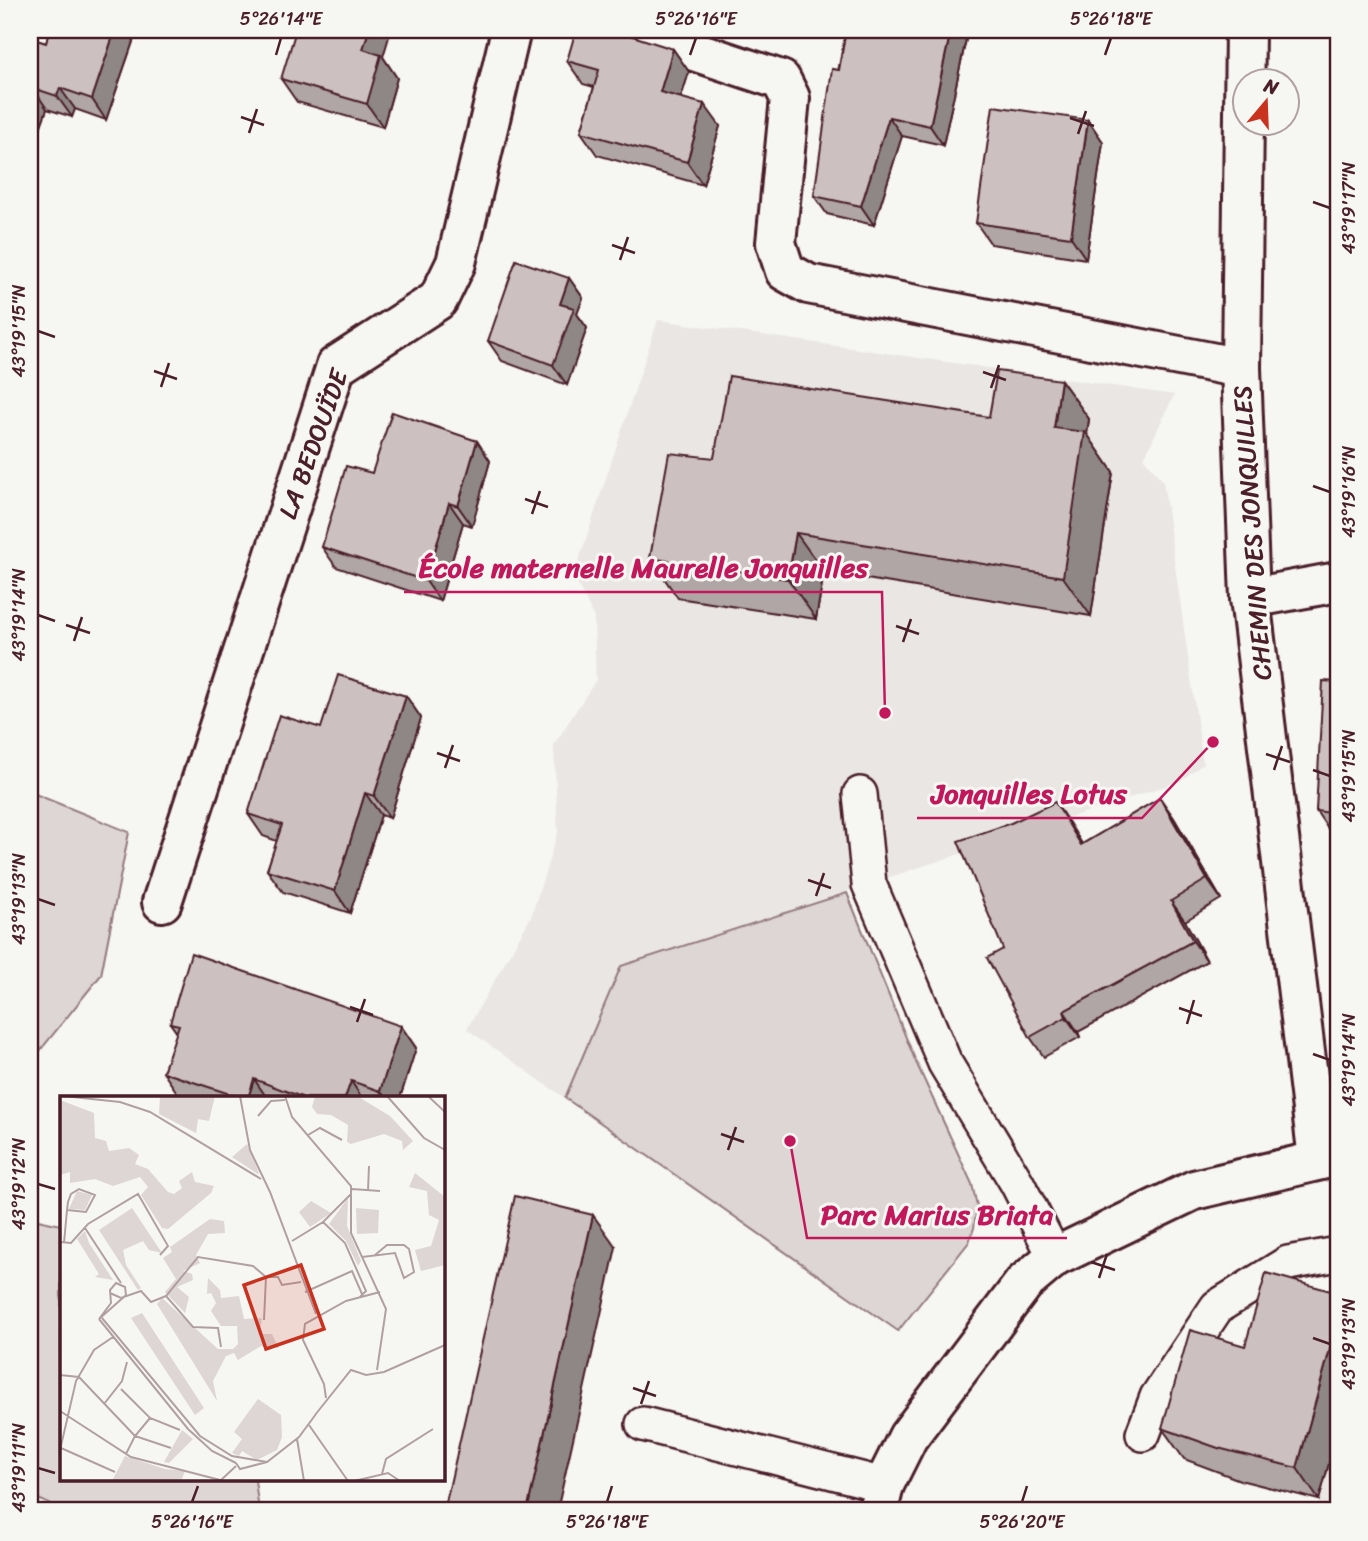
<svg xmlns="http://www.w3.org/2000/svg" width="1368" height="1541" viewBox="0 0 1368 1541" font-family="Sriracha,sans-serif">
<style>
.built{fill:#e9e6e3}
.green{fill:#ddd6d5;stroke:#947a80;stroke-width:2}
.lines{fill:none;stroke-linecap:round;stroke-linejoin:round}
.service-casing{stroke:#4a1f2b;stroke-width:38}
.minor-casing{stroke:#4a1f2b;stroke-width:44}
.tertiary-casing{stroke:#4a1f2b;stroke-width:44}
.service{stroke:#f6f6f2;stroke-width:33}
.minor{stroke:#f6f6f2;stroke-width:38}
.tertiary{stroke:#f6f6f2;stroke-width:38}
.wall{fill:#afa6a5;stroke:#4a1f2b;stroke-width:2}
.shaded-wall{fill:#8f8786;stroke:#4a1f2b;stroke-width:2}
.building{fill:#ccc1c0;stroke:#4a1f2b;stroke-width:2}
.ticks{fill:none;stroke:#4a1f2b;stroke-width:2.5}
.labels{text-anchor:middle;stroke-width:6;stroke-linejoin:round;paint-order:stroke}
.street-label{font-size:26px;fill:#4a1f2b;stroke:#f6f6f2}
.inset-road{fill:none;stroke:#b1a0a2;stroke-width:2}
.view{fill:#c8321e;fill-opacity:0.15;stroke:#c8321e;stroke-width:3.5}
.inset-edge{fill:none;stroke:#4a1f2b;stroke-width:3.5}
.leader{fill:none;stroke:#c2185b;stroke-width:2.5}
.callout-dot{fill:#c2185b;stroke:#f6f6f2;stroke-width:2.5}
.callout-label{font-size:28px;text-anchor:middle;font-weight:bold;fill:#c2185b;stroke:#f6f6f2;stroke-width:6;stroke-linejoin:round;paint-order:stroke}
.neatline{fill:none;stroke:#4a1f2b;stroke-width:2.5}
.ticks-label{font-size:18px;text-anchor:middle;fill:#4a1f2b}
</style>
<rect width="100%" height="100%" fill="#f6f6f2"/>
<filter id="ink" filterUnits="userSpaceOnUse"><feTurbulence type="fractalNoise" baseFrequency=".0143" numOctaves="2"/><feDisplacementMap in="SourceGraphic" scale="14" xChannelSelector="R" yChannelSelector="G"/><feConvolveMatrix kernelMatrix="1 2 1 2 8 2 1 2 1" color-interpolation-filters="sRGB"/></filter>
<g filter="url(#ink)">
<g class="built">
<polygon points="658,320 1174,395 1144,458 1163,481 1203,764 1180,781 621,966 565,1098 467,1029 531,917 558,832 554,745 596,680 594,618 574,576"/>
<polygon points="1338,1430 1338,1511 1317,1511 1319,1500"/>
</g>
<g class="green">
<polygon points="30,792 129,832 101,975 30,1063"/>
<polygon points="847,893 916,1062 972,1184 977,1206 974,1228 969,1242 898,1331 565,1098 621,966"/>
<polygon points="30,1214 38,1220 61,1225 61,1480 255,1480 259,1511 64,1511 30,1495"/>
</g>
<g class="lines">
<g class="service-casing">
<g id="service">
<polyline points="860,794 869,884 945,1063 1017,1183 1055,1257"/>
<polyline points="643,1424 884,1485"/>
<polyline points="1143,1434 1157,1397 1217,1307 1288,1263 1338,1254"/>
</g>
</g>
<g class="minor-casing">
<g id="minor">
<polyline points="631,30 781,80 790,98 776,243 785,271 808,284 1241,368"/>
<polyline points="1245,30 1241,368 1250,598 1318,1159"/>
<polyline points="1250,598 1338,582"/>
<polyline points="162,902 336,366 438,300 456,263 511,30"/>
</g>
</g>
<g class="tertiary-casing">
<polyline id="tertiary" points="878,1511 884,1485 908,1437 1024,1283 1055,1257 1194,1190 1338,1156"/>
</g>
<use href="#service" class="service"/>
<use href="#minor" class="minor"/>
<use href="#tertiary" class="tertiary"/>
</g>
<g class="wall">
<polygon points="50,30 137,30 106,120 75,109 72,117 47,109 39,131 30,128 30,38 46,43"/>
<polygon points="846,30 968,30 943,145 902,136 874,225 827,214 814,196"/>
<polygon points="673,49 689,72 681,97 720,126 703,185 597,155 581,132 594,87 583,84 567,61"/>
<polygon points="383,57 397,78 383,127 297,102 281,79"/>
<polygon points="1088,120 1103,142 1086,259 991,244 976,223"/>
<polygon points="569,278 583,298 577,314 587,328 567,385 502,361 488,341"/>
<polygon points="1061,380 1089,419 1087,434 1113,472 1091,616 824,572 816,619 678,598 650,558 714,458 989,417"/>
<polygon points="477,441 490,461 472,526 463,523 440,601 336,567 322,547 372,473"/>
<polygon points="1338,682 1338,834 1331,833 1316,811"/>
<polygon points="406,696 421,718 390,818 381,815 350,913 283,892 267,870 277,841 263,836 248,814 321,728"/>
<polygon points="1160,798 1174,818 1221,899 1185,921 1207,961 1078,1032 1080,1037 1044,1057 1030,1037 1003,949 1069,823 1082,844"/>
<polygon points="170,1023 401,1026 416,1048 400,1098 192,1098 178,1094 163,1072 177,1033"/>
<polygon points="1338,1293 1338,1430 1319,1500 1240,1480 1184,1459 1162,1428 1245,1346"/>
</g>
<g class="shaded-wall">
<polygon points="115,30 137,30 106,120 92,99"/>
<polygon points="369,30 391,30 383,57 397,78 383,127 367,104 363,49"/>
<polygon points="951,30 968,30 943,145 930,126"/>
<polygon points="673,49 689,72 676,114 660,92"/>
<polygon points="33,88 47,109 39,131 30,118 30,96"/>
<polygon points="60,88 75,109 72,117 57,96"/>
<polygon points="704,104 720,126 703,185 687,162"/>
<polygon points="889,117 902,136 874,225 861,206"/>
<polygon points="1088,120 1103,142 1086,259 1071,237"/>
<polygon points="569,278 583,298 577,314 587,328 567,385 553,365 560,304"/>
<polygon points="1061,380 1089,419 1087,434 1113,472 1091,616 1063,577 1054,428"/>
<polygon points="477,441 490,461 472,526 458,506"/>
<polygon points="449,503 463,523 440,601 426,581"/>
<polygon points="796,533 824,572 816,619 788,579"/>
<polygon points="406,696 421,718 390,818 374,796"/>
<polygon points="365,793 381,815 350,913 335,891"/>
<polygon points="1160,798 1174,818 1221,899 1207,879"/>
<polygon points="1055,802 1069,823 1095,865 1081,845"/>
<polygon points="1171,901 1185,921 1207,961 1193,941"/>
<polygon points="1064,1011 1078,1032 1080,1037 1066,1017"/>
<polygon points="401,1026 416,1048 400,1098 386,1098 380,1091"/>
<polygon points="254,1079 267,1098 248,1098"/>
<polygon points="351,1081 362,1098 345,1098"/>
<polygon points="593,1215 616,1247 557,1511 527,1511"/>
<polygon points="1332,1342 1338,1352 1338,1430 1319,1500 1297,1468"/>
</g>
<g class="building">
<polygon points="50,30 115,30 92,99 60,88 57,96 33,88 30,96 30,38 46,43"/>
<polygon points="296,30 369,30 363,49 381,55 367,104 281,79"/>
<polygon points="576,30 614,30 673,49 660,92 704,104 687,162 581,132 599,70 567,61"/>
<polygon points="846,30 951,30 930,126 889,117 861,206 814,196 832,69 839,70"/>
<polygon points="993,106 1088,120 1071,237 976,223"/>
<polygon points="516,260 569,278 560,304 574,308 553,365 488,341"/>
<polygon points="997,371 1061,380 1054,428 1085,432 1063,577 796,533 788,579 650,558 669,453 714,458 729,376 989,417"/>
<polygon points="392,412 477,441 458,506 449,503 426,581 322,547 346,466 372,473"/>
<polygon points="338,675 406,696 374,796 365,793 335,891 267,870 282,825 248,814 279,715 321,728"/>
<polygon points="1323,681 1338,682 1338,814 1316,811"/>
<polygon points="1160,798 1207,879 1171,901 1193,941 1064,1011 1066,1017 1030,1037 987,958 1003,949 958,841 1011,823 1055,802 1081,845"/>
<polygon points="191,953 401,1026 380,1091 351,1081 345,1098 304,1098 254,1079 248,1098 242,1098 163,1072 179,1025 170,1023"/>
<polygon points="515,1196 593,1215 527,1511 444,1511"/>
<polygon points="1266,1273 1338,1293 1338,1344 1332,1342 1297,1468 1218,1448 1162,1428 1190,1330 1245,1346"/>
</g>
</g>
<path class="ticks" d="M276,55L281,38M690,55L696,38M1105,55L1111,38M241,117L264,125M1070,118L1094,126M249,133L257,109M1078,134L1086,111M1313,202L1330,208M612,245L635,253M620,260L628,237M38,331L55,337M154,371L177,379M983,372L1006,380M161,387L169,363M991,388L999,365M1313,486L1330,492M525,499L548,507M532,514L540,491M38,615L55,621M66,625L90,633M896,626L919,634M74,641L82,617M903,642L911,619M437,753L460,761M1266,754L1290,762M445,768L453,745M1274,770L1282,746M1313,770L1330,776M808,880L831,888M816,896L824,873M38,899L55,905M350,1007L373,1015M1179,1008L1202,1016M357,1022L365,999M1187,1024L1194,1000M1313,1054L1330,1060M721,1134L744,1142M728,1150L736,1127M38,1184L55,1189M1091,1262L1115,1270M1099,1278L1107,1254M1313,1338L1330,1344M633,1388L656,1396M641,1404L649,1381M38,1468L55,1473M192,1502L198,1486M607,1502L612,1486M1022,1502L1027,1486"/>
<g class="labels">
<g class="street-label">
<text transform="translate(313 444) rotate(-70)" y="9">LA BEDOUÏDE</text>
<text transform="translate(1252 533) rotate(-94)" y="9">CHEMIN DES JONQUILLES</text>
</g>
</g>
<g transform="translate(60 1096)">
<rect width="385" height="385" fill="#f6f6f2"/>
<path d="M100,0H155L149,25L138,23L136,37L99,18ZM255,0H297L330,20L353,45L343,54L342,45L324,38L291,48L287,46L288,29L271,19L257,18L252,11ZM0,4L34,17L35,42L46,45L49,55L69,52L79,59L75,68L88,73L108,96L114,98L122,92L119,85L132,76L135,86L154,90L151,97L108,133L102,132L81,99L88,91L80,81L53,90L35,83L10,87V76L0,79ZM187,48L199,77L198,78L172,61ZM355,77L385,101V169L361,175L355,154L371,150L379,124L369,119L367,95L349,91ZM17,95L32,99L25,114L9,113ZM288,102L287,130L301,165L298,170L286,145L269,128ZM251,105L271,117L250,131L239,116ZM72,112L102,157L89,154L83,145L63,154L66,169L81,192L78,194L39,134ZM296,112L319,114L318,137L297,138ZM150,123L164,125L165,137L148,138L136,159L140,167L123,175L132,178L133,184L117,191L129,201L125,217L105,196L116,183L103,162L112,156L110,151ZM25,135L29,147L53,184L35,181L39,178L17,143ZM148,182L160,194L161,202L179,200L184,223L202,222L200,238H212L219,252L201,250L178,264L174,257L166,260L153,285L157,305L97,208L102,202L158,253H173L178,248L177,230H161L151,215L156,207L151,197L147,198ZM82,217L144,312L135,319L71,222ZM198,303L221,319L222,341L217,354L197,364L182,355L179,360L172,357L182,343L174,336ZM122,334L133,343L109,367L104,366ZM65,360L105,373L125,375L121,385H52Z" fill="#ddd6d5"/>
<path class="inset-road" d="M3,0L60,6L90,16L201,83M180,0L190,54L210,96L256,218M225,0L232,21L291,90V137L326,213L317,274M327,0L364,42L385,54M368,0L385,16M198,20L211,5L225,4M248,39L260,32L282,44M292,93L320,95M308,95L309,70M263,126L285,147L306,195L300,201M25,132L61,187M232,145L263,126L291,98M0,146L11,147L28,128L78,98L108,150L100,159M4,147L7,114L8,106L11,98L19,93L35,99L26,116L7,114M302,161L335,157L344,182L354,176L349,153L344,149H327L315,159M56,187L65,191L66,199L39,223L51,207L50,194ZM245,196L292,175L302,198M50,197L61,202L81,195L91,206L106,200M42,222L140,340L172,360L207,366M39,223L128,333L152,355L176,367M204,224L206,181H218L222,189L241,186M161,251L158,232L133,231L106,200L138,161L193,170L206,181M0,279L19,281L75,340L66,358M61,293L90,322L120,334M266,302L264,288L243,244L245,228L286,205L320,196M44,308L62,285L67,266M0,315L71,361L160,384M255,319L291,274L306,279L324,276L385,249M90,322L75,340L111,352M249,329L288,385M237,343L244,385M1,352L55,376M0,354L16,285L34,254L53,241M176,367L180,373L207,366L239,341L256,318M322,378L326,363L373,333M160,385L176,370M294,385L328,377L340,385"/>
<path class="view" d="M241,169L264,233L206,253L184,189Z"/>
<rect width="385" height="385" class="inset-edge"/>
</g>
<path class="leader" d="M885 713L882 592H404M1213 742L1142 818H917M790 1141L807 1238H1067"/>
<g class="callout-dot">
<circle cx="885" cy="713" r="7"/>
<circle cx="1213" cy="742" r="7"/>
<circle cx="790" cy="1141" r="7"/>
</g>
<g class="callout-label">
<text x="643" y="577">École maternelle Maurelle Jonquilles</text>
<text x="1029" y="803">Jonquilles Lotus</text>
<text x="937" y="1224">Parc Marius Briata</text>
</g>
<rect width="1368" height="1541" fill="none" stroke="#f6f6f2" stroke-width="77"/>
<g transform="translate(1266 102) rotate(19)"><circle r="33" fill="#f6f6f2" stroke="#b1a0a2" stroke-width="2"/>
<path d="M0-5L12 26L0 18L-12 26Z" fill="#c8321e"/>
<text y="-10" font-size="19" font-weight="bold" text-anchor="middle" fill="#4a1f2b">N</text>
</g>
<rect x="38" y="38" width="1292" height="1464" class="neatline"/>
<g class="ticks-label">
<text x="281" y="25">5°26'14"E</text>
<text x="696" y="25">5°26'16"E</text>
<text x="1111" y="25">5°26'18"E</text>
<text transform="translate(1349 208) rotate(-90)" y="6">43°19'17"N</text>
<text transform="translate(19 331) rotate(-90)" y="6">43°19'15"N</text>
<text transform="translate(1349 492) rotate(-90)" y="6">43°19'16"N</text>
<text transform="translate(19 615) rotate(-90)" y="6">43°19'14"N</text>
<text transform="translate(1349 776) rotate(-90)" y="6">43°19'15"N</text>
<text transform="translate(19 899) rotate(-90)" y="6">43°19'13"N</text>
<text transform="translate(1349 1060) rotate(-90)" y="6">43°19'14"N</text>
<text transform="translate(19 1184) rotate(-90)" y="6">43°19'12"N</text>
<text transform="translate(1349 1344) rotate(-90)" y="6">43°19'13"N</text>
<text transform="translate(19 1468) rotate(-90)" y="6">43°19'11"N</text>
<text x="192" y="1528">5°26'16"E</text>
<text x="607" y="1528">5°26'18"E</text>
<text x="1022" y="1528">5°26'20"E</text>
</g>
</svg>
